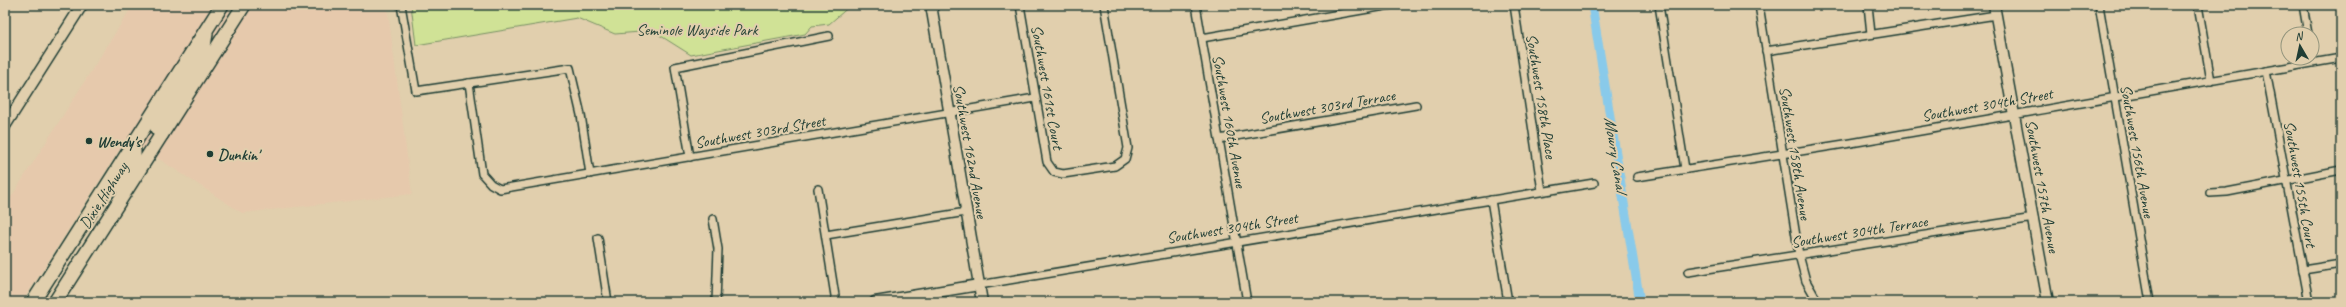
<svg xmlns="http://www.w3.org/2000/svg" width="2346" height="307" viewBox="0 0 2346 307" font-family="Caveat,sans-serif">
<style>
.built{fill:#e6c9ac}
.green{fill:#d0e296;stroke:#789065}
.lines{fill:none;stroke-linecap:round;stroke-linejoin:round}
.canal{stroke:#89caea;stroke-width:9}
.street-casing{stroke:#1f3d34;stroke-width:10}
.secondary-casing{stroke:#1f3d34;stroke-width:13}
.highway-casing{stroke:#1f3d34;stroke-width:16}
.street{stroke:#e1cfad;stroke-width:7}
.secondary{stroke:#e1cfad;stroke-width:10}
.highway{stroke:#e1cfad;stroke-width:13}
.poi-dot{fill:#1f3d34;stroke:#e1cfad;stroke-width:1.5}
.labels{text-anchor:middle;stroke-width:4;stroke-linejoin:round;paint-order:stroke}
.park-label{font-size:16px;fill:#284539;stroke:#e1cfad}
.street-label{font-size:16px;fill:#1f3d34;stroke:#e1cfad}
.poi-label{font-size:16px;font-weight:bold;fill:#1f3d34;stroke:#e1cfad;text-anchor:start}
.water-label{font-size:17px;font-style:italic;fill:#24443d;stroke:#e1cfad}
</style>
<rect width="100%" height="100%" fill="#e1cfad"/>
<filter id="ink" filterUnits="userSpaceOnUse"><feTurbulence type="fractalNoise" baseFrequency=".025" numOctaves="2"/><feDisplacementMap in="SourceGraphic" scale="8" xChannelSelector="R" yChannelSelector="G"/><feConvolveMatrix kernelMatrix="1 2 1 2 8 2 1 2 1" color-interpolation-filters="sRGB"/></filter>
<g filter="url(#ink)">
<polygon class="built" points="133,5 387,5 412,194 242,213 127,138 22,302 5,302 5,207"/>
<polygon class="green" points="411,5 851,5 829,24 812,26 805,34 691,55 653,31 615,34 577,18 416,45"/>
<g class="lines">
<polyline class="canal" points="1592,5 1640,302"/>
<g class="street-casing">
<g id="street">
<polyline points="401,5 416,91 570,68 581,115 590,174"/>
<polyline points="1020,5 1047,162 1054,172 1063,174 1115,166 1125,159 1128,148 1104,5"/>
<polyline points="1196,5 1247,302"/>
<polyline points="1514,5 1542,191"/>
<polyline points="1659,5 1685,169"/>
<polyline points="1759,5 1799,255 1806,281 1818,302"/>
<polyline points="1868,5 1871,34"/>
<polyline points="2099,5 2150,302"/>
<polyline points="2198,5 2211,81"/>
<polyline points="2303,5 2308,34"/>
<polyline points="1202,38 1391,5"/>
<polyline points="1766,51 1996,15"/>
<polyline points="2266,71 2309,302"/>
<polyline points="469,83 482,174 491,184 500,189 1035,98"/>
<polyline points="1219,139 1416,105"/>
<polyline points="690,157 675,67 829,36"/>
<polyline points="1637,177 1851,143 2341,58"/>
<polyline points="818,189 836,302"/>
<polyline points="2210,193 2227,192 2341,170"/>
<polyline points="1491,200 1508,302"/>
<polyline points="713,219 718,249 716,302"/>
<polyline points="826,235 966,212"/>
<polyline points="598,238 608,302"/>
<polyline points="2303,270 2341,264"/>
<polyline points="1688,272 2034,218"/>
<polyline points="979,285 1594,183"/>
</g>
</g>
<g class="secondary-casing">
<g id="secondary">
<polyline points="931,5 982,302"/>
<polyline points="1994,5 2048,302"/>
<polyline points="5,126 82,5"/>
<polyline points="875,302 979,285"/>
</g>
</g>
<g class="highway-casing">
<g id="highway">
<polyline points="162,134 157,129 157,123 203,52 206,34"/>
<polyline points="119,186 134,161 134,151 131,148"/>
<polyline points="33,302 222,5"/>
<polyline points="55,302 244,5"/>
</g>
</g>
<use href="#street" class="street"/>
<use href="#secondary" class="secondary"/>
<use href="#highway" class="highway"/>
</g>
</g>
<g class="poi-dot">
<circle cx="89" cy="141" r="4"/>
<circle cx="210" cy="154" r="4"/>
</g>
<g class="labels">
<g class="park-label">
<text x="697" y="35">Seminole Wayside Park</text>
</g>
<g class="street-label">
<text transform="translate(1048 87) rotate(80)" y="6">Southwest 161st Court</text>
<text transform="translate(1542 96) rotate(81)" y="6">Southwest 158th Place</text>
<text transform="translate(1987 104) rotate(-10)" y="6">Southwest 304th Street</text>
<text transform="translate(1327 106) rotate(-10)" y="6">Southwest 303rd Terrace</text>
<text transform="translate(1230 121) rotate(80)" y="6">Southwest 160th Avenue</text>
<text transform="translate(760 131) rotate(-10)" y="6">Southwest 303rd Street</text>
<text transform="translate(971 151) rotate(80)" y="6">Southwest 162nd Avenue</text>
<text transform="translate(2138 151) rotate(80)" y="6">Southwest 156th Avenue</text>
<text transform="translate(1796 153) rotate(81)" y="6">Southwest 158th Avenue</text>
<text transform="translate(2301 184) rotate(80)" y="6">Southwest 155th Court</text>
<text transform="translate(2043 186) rotate(80)" y="6">Southwest 157th Avenue</text>
<text transform="translate(103 195) rotate(-57)" y="6">Dixie Highway</text>
<text transform="translate(1232 227) rotate(-9)" y="6">Southwest 304th Street</text>
<text transform="translate(1859 231) rotate(-9)" y="6">Southwest 304th Terrace</text>
</g>
<g class="poi-label">
<text x="97" y="147">Wendy's</text>
<text x="218" y="160">Dunkin'</text>
</g>
<g class="water-label">
<text transform="translate(1616 154) rotate(81)" y="6">Mowry Canal</text>
</g>
</g>
<rect width="2346" height="307" fill="none" stroke="#e1cfad" stroke-width="20"/>
<rect x="10" y="10" width="2326" height="287" fill="none" stroke="#1f3d34" stroke-width="1.5" filter="url(#ink)"/>
<g transform="translate(2300 46) rotate(351)"><circle r="19" fill="#e1cfad" stroke="#93957d"/>
<path d="M0-3L7 15L0 10L-7 15Z" fill="#1f3d34"/>
<text y="-6" font-size="11" font-weight="bold" text-anchor="middle" fill="#1f3d34">N</text>
</g>
</svg>
